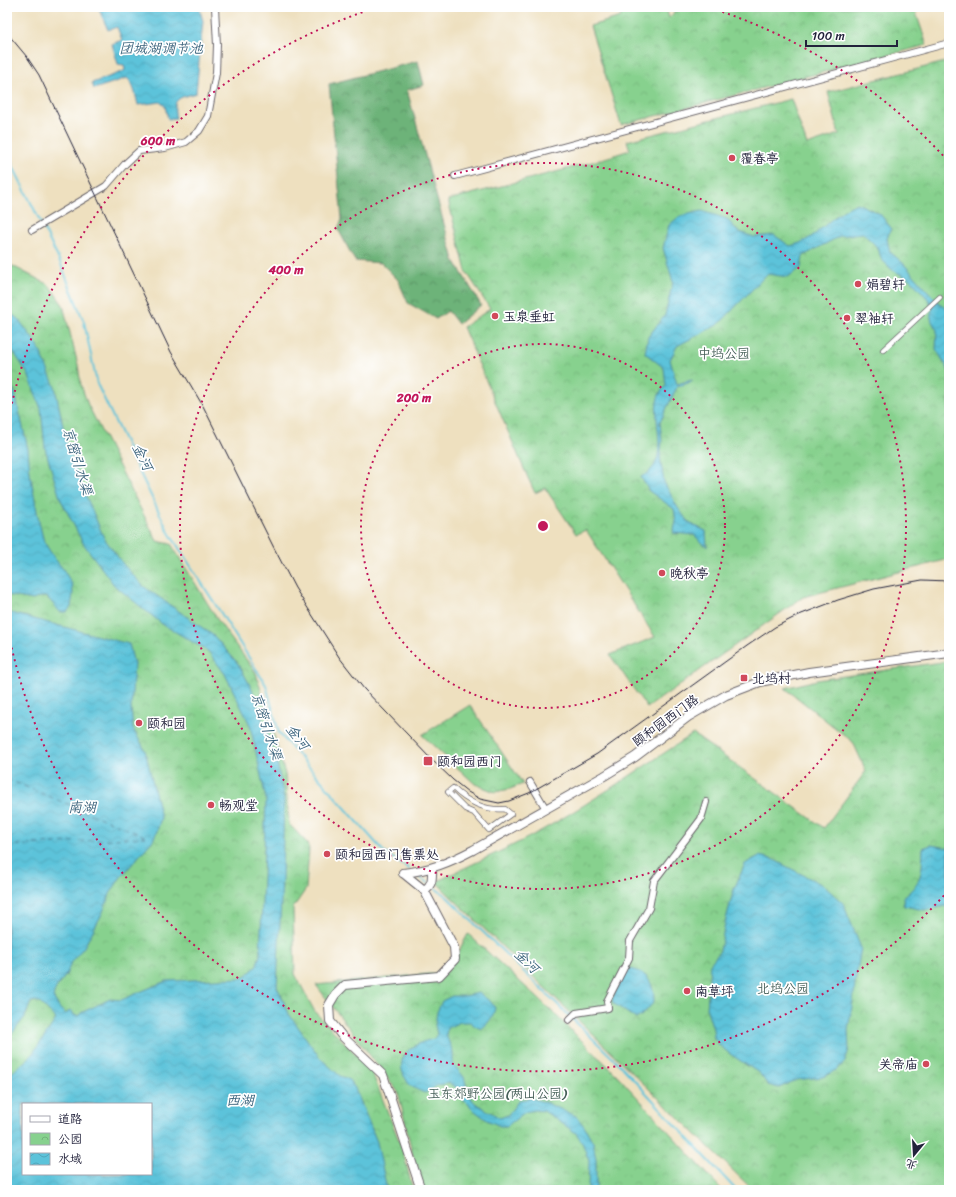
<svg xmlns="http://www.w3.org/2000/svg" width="956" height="1197" viewBox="0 0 956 1197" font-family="Sriracha,'LXGW WenKai TC',sans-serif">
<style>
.forest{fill:url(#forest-crowns);stroke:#486a5a}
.park{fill:url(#park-crowns);stroke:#547a64;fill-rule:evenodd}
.water{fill:url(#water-waves);stroke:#3f728a;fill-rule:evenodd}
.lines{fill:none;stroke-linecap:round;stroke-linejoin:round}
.stream{stroke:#5cc3da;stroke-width:2}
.ferry{stroke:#39627b;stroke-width:1;stroke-dasharray:5 4;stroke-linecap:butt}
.pedestrian-casing{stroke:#696469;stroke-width:6}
.minor-casing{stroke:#696469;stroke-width:8}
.tertiary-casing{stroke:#696469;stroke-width:10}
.pedestrian{stroke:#fff;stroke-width:4.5}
.minor{stroke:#fff;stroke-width:6}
.tertiary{stroke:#fff;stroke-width:8}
.tram{stroke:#22223b;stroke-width:1}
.ring{fill:none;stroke:#c2185b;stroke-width:2;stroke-dasharray:2 4}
.poi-dot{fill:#d1495b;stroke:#fff;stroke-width:1.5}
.labels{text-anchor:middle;stroke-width:3.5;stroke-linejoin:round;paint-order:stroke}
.poi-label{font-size:13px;fill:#22223b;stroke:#fff;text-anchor:start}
.park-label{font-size:13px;fill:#455f58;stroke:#fff}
.street-label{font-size:13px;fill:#22223b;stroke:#fff}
.water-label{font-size:14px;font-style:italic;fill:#39627b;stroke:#fff}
.centre{fill:#c2185b;stroke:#fff;stroke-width:2}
.ring-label{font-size:12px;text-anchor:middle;font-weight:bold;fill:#c2185b;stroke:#fff;stroke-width:3.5;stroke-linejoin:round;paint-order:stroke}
</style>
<defs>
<pattern id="forest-crowns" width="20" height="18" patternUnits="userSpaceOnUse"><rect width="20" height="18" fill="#6db379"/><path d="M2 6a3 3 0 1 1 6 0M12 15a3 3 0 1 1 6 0" fill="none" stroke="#599164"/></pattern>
<pattern id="park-crowns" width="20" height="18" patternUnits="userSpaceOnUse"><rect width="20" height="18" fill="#87d18e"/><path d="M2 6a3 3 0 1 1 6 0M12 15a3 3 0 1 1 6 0" fill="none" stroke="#74b37b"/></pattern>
<pattern id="water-waves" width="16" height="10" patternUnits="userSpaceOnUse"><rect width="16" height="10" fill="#5cc3da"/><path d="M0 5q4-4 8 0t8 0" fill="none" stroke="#50a7bc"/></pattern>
</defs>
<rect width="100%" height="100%" fill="#fff"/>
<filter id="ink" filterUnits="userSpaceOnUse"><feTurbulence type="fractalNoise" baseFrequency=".025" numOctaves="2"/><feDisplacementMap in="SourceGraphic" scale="8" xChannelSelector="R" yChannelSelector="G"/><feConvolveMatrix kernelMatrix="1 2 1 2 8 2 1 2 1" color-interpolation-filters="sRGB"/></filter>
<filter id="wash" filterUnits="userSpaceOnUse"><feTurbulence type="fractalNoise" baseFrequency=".012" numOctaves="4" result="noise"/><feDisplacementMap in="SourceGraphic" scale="16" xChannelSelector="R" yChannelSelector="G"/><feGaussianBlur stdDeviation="0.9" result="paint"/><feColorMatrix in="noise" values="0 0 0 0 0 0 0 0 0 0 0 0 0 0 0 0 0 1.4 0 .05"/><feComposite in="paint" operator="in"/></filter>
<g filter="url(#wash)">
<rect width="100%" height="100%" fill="#eee0bf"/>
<polygon class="forest" points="418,61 424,85 407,90 454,260 481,305 458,324 448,311 436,319 408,303 398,280 381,263 355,261 338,229 342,219 329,84"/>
<g class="park">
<polygon points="619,7 666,7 669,18 679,7 914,7 927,45 621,125 590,26 621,17"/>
<polygon points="949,61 949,559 803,597 647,708 610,655 655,637 586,530 576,534 545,488 535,493 528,478 463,327 490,309 466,271 448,200 586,164 630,150 627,141 791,99 807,145 839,134 828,92"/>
<path d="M7,263L49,285L63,305L78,365L81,385L88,405L157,541L171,544L219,622L256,673L285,774L289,824L307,843L309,849L306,889L293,908L295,974L315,1012L371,1070L402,1148L413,1190H7ZM23,1104H151V1174H23Z"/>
<path d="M949,661V1190H753L436,882C474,862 514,847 551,825C599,797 646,765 693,734L824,828L866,771L853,742L785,688L817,680Z"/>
<polygon points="470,705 523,784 510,789 495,792 475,784 422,735"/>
<polygon points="468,934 540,1000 617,1075 722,1190 421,1190 398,1092 316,985 447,972"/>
</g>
<g class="water">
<path d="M98,7H199L203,21L196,93C178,98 172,98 176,118L168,119L165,106L160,102L138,105C136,97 134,84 127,78L94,89L92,83L122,72L125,70L124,65L118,64L112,44L122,40L117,27L108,30Z"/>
<path d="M857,203L880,214L891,228L887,239L890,252L903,263L934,298L949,312V371L936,349L937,330C932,322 928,317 933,308L929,300L911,280L891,269L882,260L877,247L863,233L840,236L803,256L801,268L788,277L767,274L719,324L677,346L670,360L677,384L692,380L693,381L677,387L660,422L662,442L660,457L664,482L678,508L689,523L706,531L707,547L694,535L673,533L676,522L674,509L649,491L641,477C644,475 648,473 651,470C669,451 649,412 660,393C661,391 664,388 666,386L664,368L645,353L648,337L665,315L673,282L663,248L669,225L680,216L702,211L727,219L737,231L754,237L774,235L790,246C815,240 820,227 840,213C845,209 851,206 857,203Z"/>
<path d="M7,310L19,320L38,346L55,387L66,441L83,489L104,538L123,564L143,586L214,636L239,665L252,689L277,762L284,799L282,879L277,987L281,995L289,1014L320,1058L340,1076L348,1079L355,1088L377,1142L387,1190H7V1077L30,1057L43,1039L56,1019L40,1003L36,1001L31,1002L25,1017L7,1040V612L129,644L134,664L131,708L133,729L145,750L161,818L157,831L153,840L120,878L110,894L102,914L84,947L72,961L66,975L56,988L53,997L60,1009L66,1014L70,1010L72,1011L74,1015L78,1016L81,1013L110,999L121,1000L166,981L243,978L256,967L260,955L266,799L250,725L225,674L208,651L162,624L114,585L83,543L60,498L45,448L41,409L28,374L7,342ZM23,1104H151V1174H23Z"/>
<polygon points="7,377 15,393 28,449 30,473 39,522 44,542 55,559 63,569 72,584 73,594 71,607 67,612 60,612 47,597 40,597 33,600 7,595"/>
<path d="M931,845L949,848V886L947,906L924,910L904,906L903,897C923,883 922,870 923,848Z"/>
<polygon points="759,856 772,859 823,885 843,903 861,948 855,983 854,995 848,1030 849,1049 845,1062 836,1070 823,1077 796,1080 779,1088 768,1085 759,1073 730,1054 719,1045 714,1038 713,1029 707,1010 710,964 720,951 725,923 734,889 745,864"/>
<path d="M628,969C648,971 654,984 654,1002L642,1015L636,1019L613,1003L612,998Z"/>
<path d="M479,993L491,1002L495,1008C493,1017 489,1023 481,1029L475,1026L470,1022H460L447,1028L446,1035L453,1052V1064L464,1077L469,1096L475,1103L500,1118L508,1115L519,1100L531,1098L544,1102L576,1116L584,1126L593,1142L596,1159V1190H588L589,1161L582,1142L576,1133L544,1111L535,1110L525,1112L507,1126H500L487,1120L475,1111L463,1099L457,1088L449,1083L438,1085L425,1093C419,1091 413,1088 409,1084C407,1082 406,1078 404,1076C394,1054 416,1042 434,1039L437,1034L435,1025L437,1012L442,1001L452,996H465Z"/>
</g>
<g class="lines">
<g class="stream">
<polyline points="7,154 60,262 84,322 97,384 168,531 221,613 266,685 279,733 384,852 409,869"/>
<polyline points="415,874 428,883"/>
<polyline points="432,886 446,896 623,1068 736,1190"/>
</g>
<g class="ferry">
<polyline points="7,779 147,837"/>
<polyline points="7,846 146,837"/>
</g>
</g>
</g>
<g filter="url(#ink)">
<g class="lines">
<g class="pedestrian-casing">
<g id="pedestrian">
<polyline points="883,350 940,297"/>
<path d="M453,788C467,802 486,811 505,809L511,814L489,830L474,813L465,809L448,792Z"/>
</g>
</g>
<g class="minor-casing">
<g id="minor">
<polyline points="455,176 949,43"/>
<polyline points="32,230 106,186 125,164 139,151 165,148 186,142 199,131 208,116 216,73 217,45 215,7"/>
<polyline points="530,782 546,809"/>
<polyline points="569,1020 576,1013 608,1008 607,1001 629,958 630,941 649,908 654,881 701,819 706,802"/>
</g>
</g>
<g class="tertiary-casing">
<g id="tertiary">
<path d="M403,873C431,870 448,863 473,850L604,776L635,757L688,717L726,695L760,682L809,672L949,653"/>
<polyline points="403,873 424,890 454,947 455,959 439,976 345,985 335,995 329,1005 330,1021 342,1036 383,1075 421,1190"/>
<path d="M424,890C433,885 432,878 432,869"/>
</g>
</g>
<use href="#pedestrian" class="pedestrian"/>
<use href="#minor" class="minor"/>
<use href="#tertiary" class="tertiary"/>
<polyline class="tram" points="7,33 27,57 39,75 171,352 203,406 273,546 295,588 339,657 364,689 430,758 453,780 468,792 480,799 499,803 509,801 529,793 597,754 747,646 775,627 799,615 838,600 874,589 922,580 949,581"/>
</g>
</g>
<g class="ring">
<circle cx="543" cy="526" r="182"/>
<circle cx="543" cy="526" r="363"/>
<path d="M948 891A545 545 0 0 1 7 625M7 427A545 545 0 0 1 375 8M711 8A545 545 0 0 1 948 161"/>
</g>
<g class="poi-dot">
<circle cx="732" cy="158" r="4"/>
<circle cx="858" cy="284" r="4"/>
<circle cx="495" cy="316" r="4"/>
<circle cx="847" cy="318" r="4"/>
<circle cx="662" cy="573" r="4"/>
<rect x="740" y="674" width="8" height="8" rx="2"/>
<circle cx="139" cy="723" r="4"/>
<rect x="423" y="756" width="10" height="10" rx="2"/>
<circle cx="211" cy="805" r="4"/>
<circle cx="327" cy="854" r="4"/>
<circle cx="687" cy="991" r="4"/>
<circle cx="926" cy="1064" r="4"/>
</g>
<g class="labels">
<g class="poi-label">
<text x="740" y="163">覆春亭</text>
<text x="866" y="289">娟碧轩</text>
<text x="503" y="321">玉泉垂虹</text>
<text x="855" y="323">翠袖轩</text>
<text x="670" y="578">晚秋亭</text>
<text x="752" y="683">北坞村</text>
<text x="147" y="728">颐和园</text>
<text x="437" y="766">颐和园西门</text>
<text x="219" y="810">畅观堂</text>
<text x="335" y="859">颐和园西门售票处</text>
<text x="695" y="996">南草坪</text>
<text x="918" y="1069" text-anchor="end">关帝庙</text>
</g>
<g class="park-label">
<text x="724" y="358">中坞公园</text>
<text x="783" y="993">北坞公园</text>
<text x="497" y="1098">玉东郊野公园(两山公园)</text>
</g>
<g class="street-label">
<text transform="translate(665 720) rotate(-36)" y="5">颐和园西门路</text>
</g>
<g class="water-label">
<text x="161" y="53">团城湖调节池</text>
<text transform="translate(143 457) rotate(64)" y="5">金河</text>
<text transform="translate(78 461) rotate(73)" y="5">京密引水渠</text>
<text transform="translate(267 726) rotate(72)" y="5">京密引水渠</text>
<text transform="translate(298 737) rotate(53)" y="5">金河</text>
<text x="82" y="812">南湖</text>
<text transform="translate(527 961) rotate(44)" y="5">金河</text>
<text x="240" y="1105">西湖</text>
</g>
</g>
<circle cx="543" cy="526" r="6" class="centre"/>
<g class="ring-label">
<text x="158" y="145">600 m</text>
<text x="286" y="274">400 m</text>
<text x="414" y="402">200 m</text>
</g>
<rect width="956" height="1197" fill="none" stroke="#fff" stroke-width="24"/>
<rect x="22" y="1103" width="130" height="72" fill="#ffffff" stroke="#a7a7b1"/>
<rect x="30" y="1116" width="20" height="6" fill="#ffffff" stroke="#a7a7b1"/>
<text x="58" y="1123" font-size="12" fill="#22223b">道路</text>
<rect x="30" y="1133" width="20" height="12" fill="url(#park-crowns)" stroke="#a7a7b1"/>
<text x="58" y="1143" font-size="12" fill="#22223b">公园</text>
<rect x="30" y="1153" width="20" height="12" fill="url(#water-waves)" stroke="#a7a7b1"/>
<text x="58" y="1163" font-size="12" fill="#22223b">水域</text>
<g transform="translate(914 1155) rotate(198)" stroke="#ffffff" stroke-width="3" paint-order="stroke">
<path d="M0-3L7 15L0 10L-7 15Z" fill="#22223b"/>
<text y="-6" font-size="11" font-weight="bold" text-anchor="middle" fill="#22223b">北</text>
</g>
<path d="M806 40v6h91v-6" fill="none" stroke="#22223b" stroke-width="2"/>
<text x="812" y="40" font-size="12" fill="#22223b" stroke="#ffffff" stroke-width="3" paint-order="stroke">100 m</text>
</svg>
